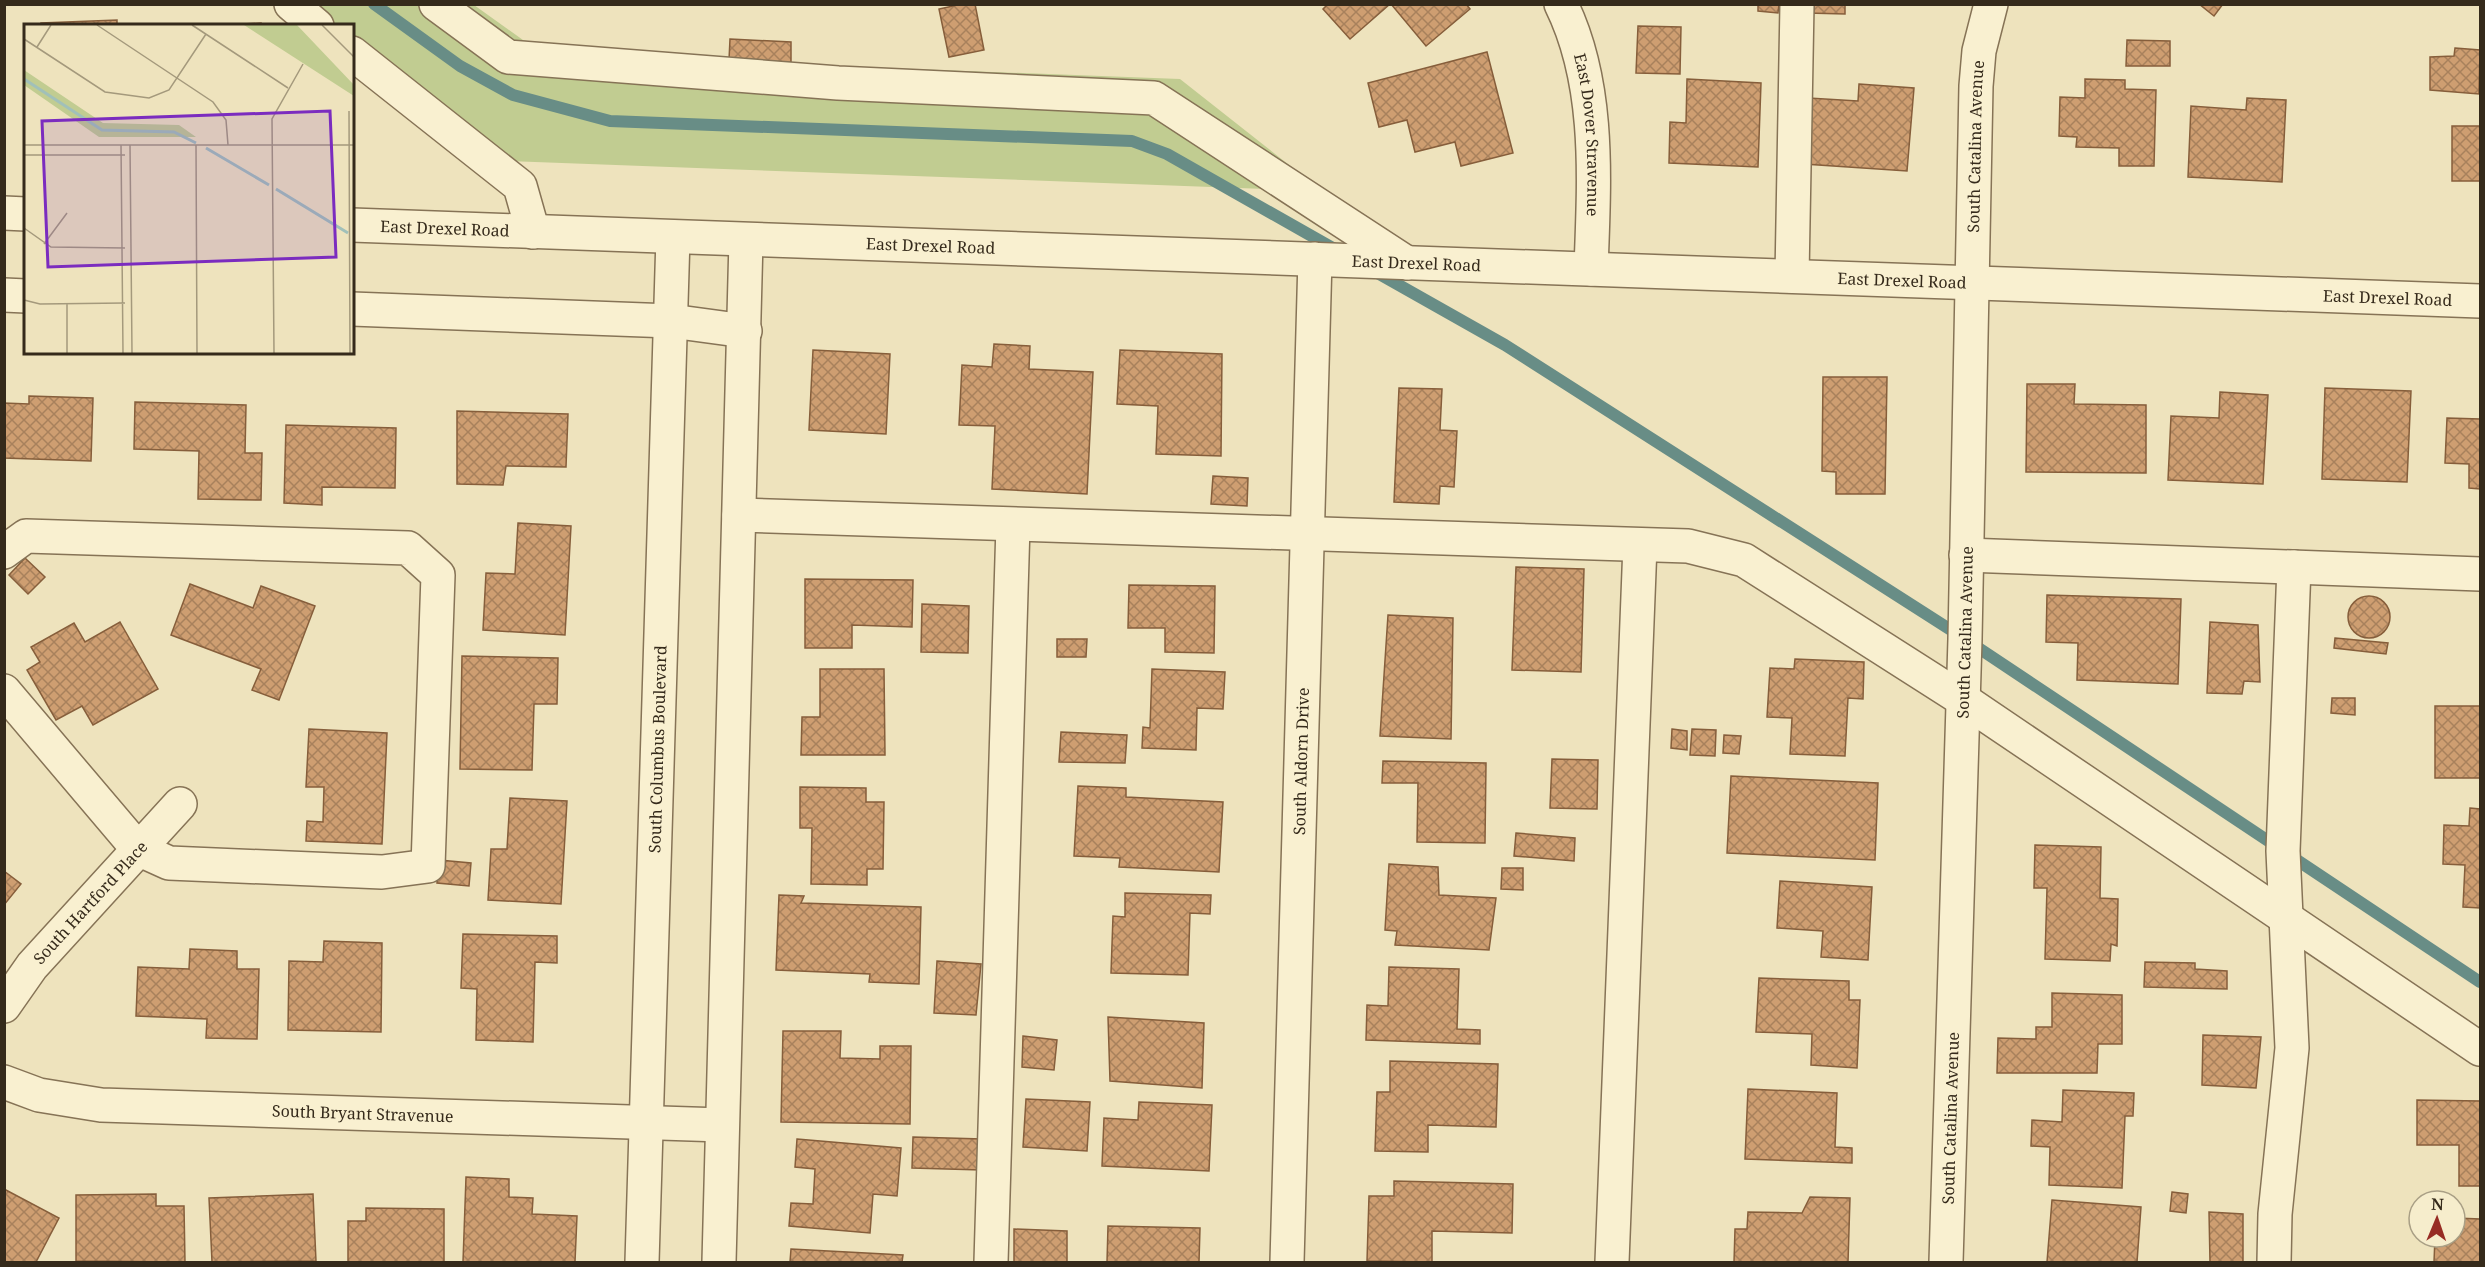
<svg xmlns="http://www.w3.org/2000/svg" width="2485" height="1267" viewBox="0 0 2485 1267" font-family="'Noto Serif',serif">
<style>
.park{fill:#c1cc91}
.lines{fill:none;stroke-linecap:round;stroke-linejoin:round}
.stream{stroke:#688d86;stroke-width:12}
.building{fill:url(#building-cross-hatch);stroke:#865e3b;stroke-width:1.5}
.minor-casing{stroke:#867356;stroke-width:36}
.minor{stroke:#f9f0d0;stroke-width:33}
.labels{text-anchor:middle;stroke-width:5;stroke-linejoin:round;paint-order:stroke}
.street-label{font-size:16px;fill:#352a1b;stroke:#f6edcc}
.inset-river{fill:none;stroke:#a1c0b9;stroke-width:3}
.inset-road{fill:none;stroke:#a4997c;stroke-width:1.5}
.view{fill:#7b2cbf;fill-opacity:0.15;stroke:#7b2cbf;stroke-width:3}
.inset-edge{fill:none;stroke:#352a1b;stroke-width:3}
</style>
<defs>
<pattern id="building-cross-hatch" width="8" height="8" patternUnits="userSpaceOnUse" patternTransform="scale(1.5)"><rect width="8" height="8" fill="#ce9e71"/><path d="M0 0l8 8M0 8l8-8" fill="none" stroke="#a8815c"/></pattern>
</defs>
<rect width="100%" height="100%" fill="#eee3bd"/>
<polygon class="park" points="273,5 474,5 523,40 595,57 1180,79 1322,191 479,160 353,64 352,26 301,25"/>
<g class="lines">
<g class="stream">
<polyline points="374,4 460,66 513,95 610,121 1132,141 1167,154 1338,251"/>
<polyline points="1374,271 1505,345 1965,639 2480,982"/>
</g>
</g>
<g class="building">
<polygon points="962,4 975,4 984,50 949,57 939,9"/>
<polygon points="1328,4 1390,4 1350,39 1323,9"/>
<polygon points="1391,4 1466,4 1470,9 1426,46"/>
<polygon points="1758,4 1779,4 1778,13 1758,11"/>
<polygon points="1807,4 1845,4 1845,14 1807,13"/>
<polygon points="2199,4 2223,4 2214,16"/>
<polygon points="117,20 117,26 41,26 41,23"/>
<polygon points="261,23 261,26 225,26 225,25"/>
<polygon points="1638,26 1681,27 1680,74 1636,73"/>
<polygon points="730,39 791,42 791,64 729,60"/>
<polygon points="2127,40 2170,41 2170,66 2126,66"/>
<polygon points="2455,48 2480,50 2479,94 2430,90 2430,57 2454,56"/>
<polygon points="1487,52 1513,153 1461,166 1455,142 1415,152 1407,120 1379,127 1368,83"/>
<polygon points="1687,79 1761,83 1758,167 1669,163 1670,122 1686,123"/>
<polygon points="2085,79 2125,80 2125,89 2156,90 2154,166 2119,166 2119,148 2076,147 2077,137 2059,136 2060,97 2085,98"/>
<polygon points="1859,84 1914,88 1907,171 1804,164 1809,98 1858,101"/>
<polygon points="2247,98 2286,100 2282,182 2188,177 2191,106 2246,110"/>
<rect x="2452" y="126" width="28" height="55"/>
<polygon points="994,344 1030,346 1029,369 1093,372 1087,494 992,489 995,426 959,425 962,365 992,367"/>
<polygon points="813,350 890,354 886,434 809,430"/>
<polygon points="1120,350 1222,354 1221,456 1156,454 1158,406 1117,404"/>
<polygon points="1823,377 1887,377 1885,494 1836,494 1836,472 1822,471"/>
<polygon points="2027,384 2075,384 2074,404 2146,405 2146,473 2026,472"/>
<polygon points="1399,388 1442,389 1440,430 1457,431 1454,487 1440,486 1439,504 1394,502"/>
<polygon points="2325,388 2411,391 2407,482 2322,479"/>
<polygon points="2220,392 2268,395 2263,484 2168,480 2171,416 2219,418"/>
<polygon points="29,396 93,398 91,461 4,458 4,403 29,404"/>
<polygon points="135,402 246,405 245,453 262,453 261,500 198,499 199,451 134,449"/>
<polygon points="457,411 568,414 566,467 506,466 503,485 457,484"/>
<polygon points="2447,418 2480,419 2480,489 2469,488 2469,464 2445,463"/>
<polygon points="286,425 396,428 395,488 322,487 322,505 284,503"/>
<polygon points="1213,476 1248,478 1247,506 1211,504"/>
<polygon points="518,523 571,526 565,635 483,630 486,573 515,574"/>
<polygon points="25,558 45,577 28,594 9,575"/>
<polygon points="1516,567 1584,569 1581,672 1512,670"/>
<polygon points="805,579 913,580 912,627 852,625 852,648 805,648"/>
<polygon points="190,584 253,608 261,586 315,606 279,700 252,690 261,669 171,635"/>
<polygon points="1129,585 1215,586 1214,653 1165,652 1165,628 1128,628"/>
<polygon points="2047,595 2181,599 2178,684 2077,680 2078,643 2046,642"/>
<circle cx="2369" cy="617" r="21"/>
<polygon points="922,604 969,606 968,653 921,652"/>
<polygon points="1388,615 1453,618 1451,739 1380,736"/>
<polygon points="120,622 158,689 93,725 82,706 56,720 27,670 40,662 31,647 74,623 85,642"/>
<polygon points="2210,622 2258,625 2260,682 2244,681 2242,694 2207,693"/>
<polygon points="2335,638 2388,643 2386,654 2334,648"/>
<polygon points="1057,639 1087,639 1086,657 1057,657"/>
<polygon points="462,656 558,658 557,704 534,704 532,770 460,769"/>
<polygon points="1795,659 1864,662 1863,699 1848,698 1845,756 1790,754 1792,718 1767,717 1770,668 1794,669"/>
<polygon points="820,669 884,669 885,755 801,755 802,717 820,717"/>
<polygon points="1152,669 1225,672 1223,709 1197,708 1196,750 1142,748 1143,727 1150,728"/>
<polygon points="2332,698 2355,698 2355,715 2331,713"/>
<rect x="2435" y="706" width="45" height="72"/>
<polygon points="309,729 387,733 382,844 306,841 307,821 323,822 324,787 306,787"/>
<polygon points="1672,729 1687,731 1687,750 1671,748"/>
<polygon points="1692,729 1716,730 1715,756 1690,755"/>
<polygon points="1061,732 1127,735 1125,763 1059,762"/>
<polygon points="1724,735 1741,736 1739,754 1723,753"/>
<polygon points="1552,759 1598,760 1597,809 1550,808"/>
<polygon points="1383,761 1486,763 1485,843 1417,842 1418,783 1382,783"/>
<polygon points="1731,776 1878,783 1875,860 1727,853"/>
<polygon points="1078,786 1126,788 1126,797 1223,802 1219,872 1119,867 1120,858 1074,856"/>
<polygon points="800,787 866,788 866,802 884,802 883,869 867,869 867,885 811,884 812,828 800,828"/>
<polygon points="510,798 567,801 561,904 488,900 491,849 507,849"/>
<polygon points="2470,808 2480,809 2480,908 2463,907 2465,865 2443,864 2444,825 2469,826"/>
<polygon points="1516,833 1575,838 1574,861 1514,856"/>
<polygon points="2035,845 2101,847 2100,898 2118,899 2117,946 2111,944 2110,961 2045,959 2047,888 2034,888"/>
<polygon points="439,860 471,863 469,886 437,883"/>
<polygon points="1389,864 1438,867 1439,895 1496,898 1489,950 1395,945 1397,931 1385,930"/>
<polygon points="1502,868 1523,868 1523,890 1501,889"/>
<polygon points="4,871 21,884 4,905"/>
<polygon points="1780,881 1872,887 1868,960 1821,957 1823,931 1777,928"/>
<polygon points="1125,893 1211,895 1210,914 1190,913 1188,975 1111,973 1113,916 1125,917"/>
<polygon points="779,895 804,896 801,903 921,907 919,984 869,982 870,974 776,970"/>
<polygon points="463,934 557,936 557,963 535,962 533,1042 476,1040 477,989 461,988"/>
<polygon points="324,941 382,943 381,1032 288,1030 289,961 323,962"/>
<polygon points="190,949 237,951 237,969 259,969 257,1039 206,1038 207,1019 136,1016 138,967 189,969"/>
<polygon points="937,961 981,964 976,1015 934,1013"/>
<polygon points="2145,962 2195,963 2195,969 2227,971 2227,989 2144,987"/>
<polygon points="1389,967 1459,969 1457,1029 1480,1030 1480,1044 1366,1040 1367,1005 1388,1006"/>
<polygon points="1759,978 1849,981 1849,1000 1860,1000 1857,1068 1811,1065 1812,1034 1756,1032"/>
<polygon points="2052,993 2122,995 2122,1044 2098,1044 2097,1073 1997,1073 1998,1038 2036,1039 2036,1027 2052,1027"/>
<polygon points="1108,1017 1204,1023 1202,1088 1110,1081"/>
<polygon points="783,1031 841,1031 840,1058 880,1059 880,1046 911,1046 910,1124 781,1122"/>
<polygon points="2203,1035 2261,1037 2256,1088 2202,1085"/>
<polygon points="1023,1036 1057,1040 1054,1070 1022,1067"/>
<polygon points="1390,1061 1498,1064 1496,1127 1428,1125 1428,1152 1375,1151 1377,1092 1390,1092"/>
<polygon points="1748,1089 1837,1093 1835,1147 1852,1148 1852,1163 1745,1159"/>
<polygon points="2063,1090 2134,1093 2133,1116 2125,1116 2122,1188 2049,1185 2050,1147 2031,1146 2032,1120 2062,1122"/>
<polygon points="1026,1099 1090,1102 1087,1151 1023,1147"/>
<polygon points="2417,1100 2480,1101 2480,1186 2459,1186 2459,1145 2417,1145"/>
<polygon points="1139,1102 1212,1105 1209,1171 1102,1166 1104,1118 1138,1120"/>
<polygon points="913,1137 982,1139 981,1170 912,1168"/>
<polygon points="797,1139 901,1148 897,1196 873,1194 870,1233 789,1226 791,1203 813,1204 815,1169 795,1167"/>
<polygon points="466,1177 509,1179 509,1197 533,1198 532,1214 577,1216 575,1262 463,1262"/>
<polygon points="1394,1181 1513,1184 1512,1233 1432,1231 1432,1262 1367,1261 1369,1196 1394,1196"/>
<polygon points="4,1189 59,1218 36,1262 4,1262"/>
<polygon points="2172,1192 2188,1194 2186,1213 2170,1211"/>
<polygon points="156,1194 156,1206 184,1206 185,1262 76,1261 76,1195"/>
<polygon points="313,1194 316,1261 212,1262 209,1198"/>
<polygon points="1810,1197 1850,1198 1848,1262 1734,1262 1735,1229 1747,1229 1748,1212 1802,1213"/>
<polygon points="2052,1200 2141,1207 2137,1262 2047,1262"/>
<polygon points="366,1208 444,1209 444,1262 348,1262 348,1221 366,1221"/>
<polygon points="2209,1212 2243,1214 2243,1262 2210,1262"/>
<polygon points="2455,1218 2480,1219 2480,1262 2434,1262 2435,1237 2455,1237"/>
<polygon points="1108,1226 1200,1228 1199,1262 1107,1262"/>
<polygon points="1014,1229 1067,1231 1067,1262 1014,1262"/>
<polygon points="791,1249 903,1255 902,1262 790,1262"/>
</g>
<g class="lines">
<g class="minor-casing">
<g id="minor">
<polyline points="291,4 317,26"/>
<polyline points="436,4 508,57 838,83 1154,98 1407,263"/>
<path id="s1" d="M1561,4C1601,85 1594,182 1591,269"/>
<polyline points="352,53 520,186 533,232"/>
<polyline points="4,213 26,214"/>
<path id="s2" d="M352,225L2480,301"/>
<polyline points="1792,276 1797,4"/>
<polyline points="4,295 26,296"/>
<polyline points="352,309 671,321 745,331"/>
<polyline points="739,515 1688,546 1744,560 1962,699 2480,1049"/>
<polyline points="4,552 26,536 408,548 438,575 428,866 382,872 169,863 138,849 4,691"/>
<polyline points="1966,555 2480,574"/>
<path id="s3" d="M4,1006L32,966L180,804"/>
<path id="s4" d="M4,1082L39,1095L101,1105L722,1125"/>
<path id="s5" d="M642,1262L673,237"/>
<polyline points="719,1262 746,240"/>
<polyline points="991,1262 1013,525"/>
<path id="s6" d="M1287,1262L1315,259"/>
<polyline points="1612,1262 1640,545"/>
<path id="s7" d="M1946,1262L1965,639L1976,86L1979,51L1991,4"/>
<polyline points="2274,1262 2275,1214 2292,1048 2283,851 2294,567"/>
</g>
</g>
<use href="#minor" class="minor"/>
</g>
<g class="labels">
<g class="street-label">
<text dy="6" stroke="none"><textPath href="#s1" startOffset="135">East Dover Stravenue</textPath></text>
<text dy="6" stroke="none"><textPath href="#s7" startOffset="1116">South Catalina Avenue</textPath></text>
<text dy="6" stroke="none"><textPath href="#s2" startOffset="93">East Drexel Road</textPath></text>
<text dy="6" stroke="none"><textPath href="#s2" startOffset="579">East Drexel Road</textPath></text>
<text dy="6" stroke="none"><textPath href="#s2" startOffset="1065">East Drexel Road</textPath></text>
<text dy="6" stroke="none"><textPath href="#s2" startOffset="1551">East Drexel Road</textPath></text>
<text dy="6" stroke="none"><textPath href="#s2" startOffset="2037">East Drexel Road</textPath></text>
<text dy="6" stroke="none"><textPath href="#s7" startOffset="630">South Catalina Avenue</textPath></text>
<text dy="6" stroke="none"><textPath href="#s5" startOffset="513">South Columbus Boulevard</textPath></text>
<text dy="6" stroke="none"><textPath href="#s6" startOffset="501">South Aldorn Drive</textPath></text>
<text dy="6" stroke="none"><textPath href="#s3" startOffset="135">South Hartford Place</textPath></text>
<text dy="6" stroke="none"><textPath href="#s4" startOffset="362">South Bryant Stravenue</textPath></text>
<text dy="6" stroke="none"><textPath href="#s7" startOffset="144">South Catalina Avenue</textPath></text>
</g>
</g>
<g transform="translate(24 24)">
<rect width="330" height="330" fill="#eee3bd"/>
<path d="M220,1H273L330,61V72ZM0,46L79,99L155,101L172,113H75L0,61Z" fill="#c1cc91"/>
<path class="inset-river" d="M0,55L78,106L150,108L172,119M182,124L245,161M252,165L324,209"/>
<path class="inset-road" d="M73,1L189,78L202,96L204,121M168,1L264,64M298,1L330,33M0,15L81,68L125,74L145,66L182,10M13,23L27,1M325,87L326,329M0,121H330M97,121L99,329M106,121L108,329M172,121L173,329M0,131H101M0,204L27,223L101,224M20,220L43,189M0,276L16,280L101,279M43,280V329M250,329L248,95L279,40"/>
<path class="view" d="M306,87L312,233L24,243L18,97Z"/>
<rect width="330" height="330" class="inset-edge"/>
</g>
<rect width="2485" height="1267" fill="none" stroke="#352a1b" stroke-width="12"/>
<g transform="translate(2437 1219) rotate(2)"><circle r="28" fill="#f6edcc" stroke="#a99f85" stroke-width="1.5"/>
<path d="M0-4.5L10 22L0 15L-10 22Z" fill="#972c24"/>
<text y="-9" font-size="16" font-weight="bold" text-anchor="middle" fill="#352a1b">N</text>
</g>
</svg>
